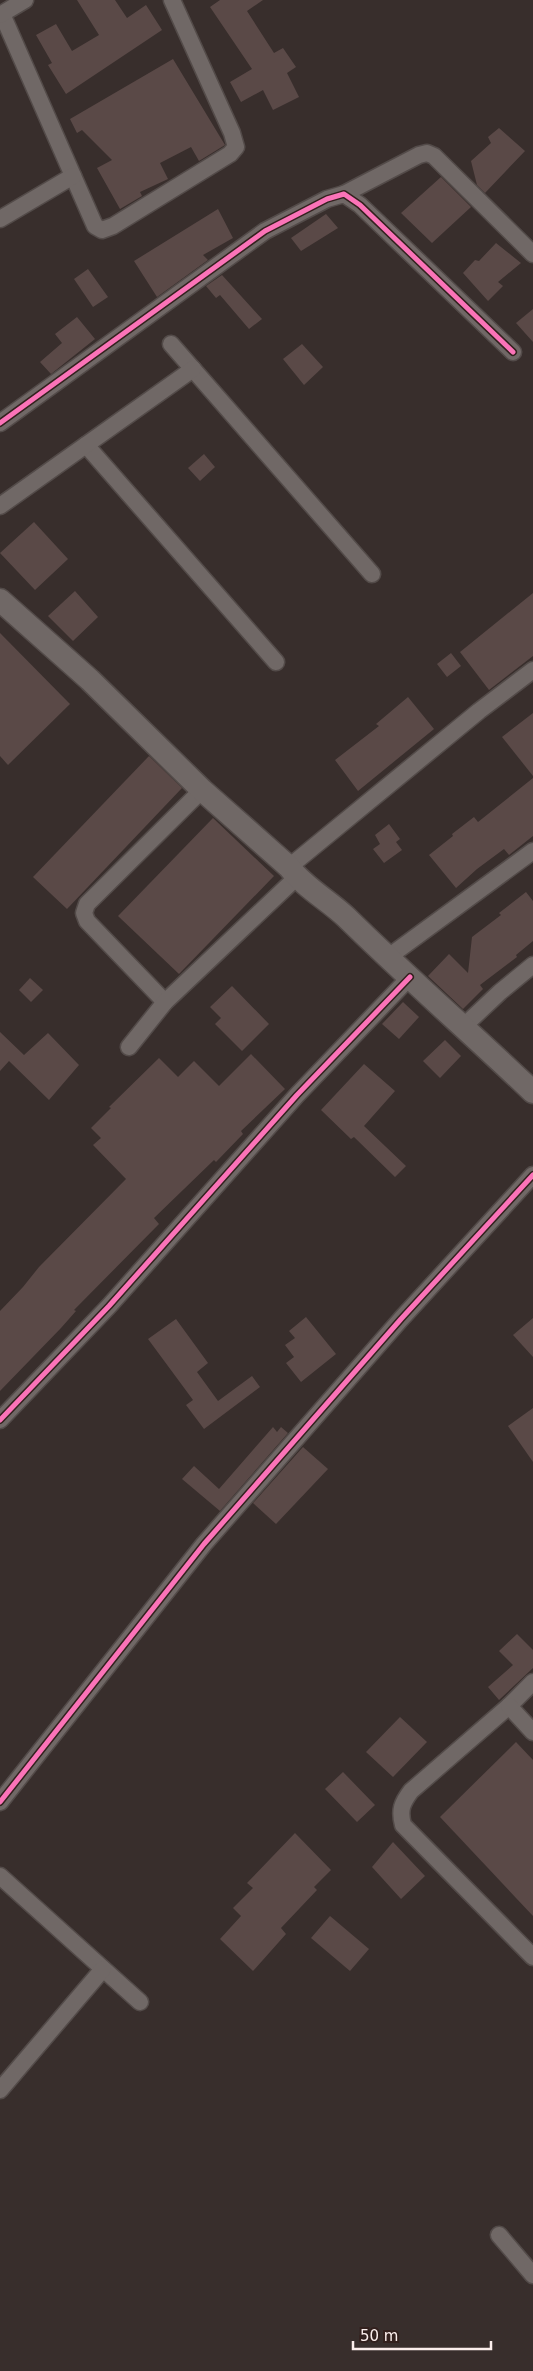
<svg xmlns="http://www.w3.org/2000/svg" width="533" height="2371" viewBox="0 0 533 2371" font-family="'DejaVu Sans',sans-serif">
<style>
.building{fill:#5a4947}
.lines{fill:none;stroke-linecap:round;stroke-linejoin:round}
.minor-casing{stroke:#534b49;stroke-width:19}
.secondary-casing{stroke:#534b49;stroke-width:25}
.minor{stroke:#706866;stroke-width:16}
.secondary{stroke:#706866;stroke-width:22}
.cycleway-casing{stroke:#33211e;stroke-width:8}
.cycleway{stroke:#fb73b8;stroke-width:5}
</style>
<rect width="100%" height="100%" fill="#382e2c"/>
<g class="building">
<polygon points="77,0 115,0 127,18 146,5 162,30 66,94 48,65 52,63 36,35 56,24 72,51 99,35"/>
<polygon points="220,0 263,0 247,11 274,53 283,48 296,67 287,73 299,97 273,110 263,90 241,102 230,82 252,69 210,7"/>
<polygon points="173,59 225,145 199,161 191,147 160,163 168,179 140,192 142,196 120,209 97,168 112,160 82,130 77,133 70,119"/>
<polygon points="499,128 525,151 485,193 477,185 471,161 491,143 488,137"/>
<polygon points="441,177 471,207 432,243 401,213"/>
<polygon points="218,209 233,238 203,255 208,260 157,297 134,261"/>
<polygon points="326,214 338,228 301,251 291,238"/>
<polygon points="496,243 521,263 498,282 503,286 488,301 463,273 475,260 479,261"/>
<polygon points="88,269 108,297 93,307 74,279"/>
<polygon points="222,275 262,319 249,329 220,295 216,298 206,286"/>
<polygon points="533,309 533,342 516,323"/>
<polygon points="77,317 95,339 51,374 40,362 62,343 55,334"/>
<polygon points="302,344 323,367 304,385 283,359"/>
<polygon points="204,454 215,467 200,481 188,468"/>
<polygon points="34,522 68,559 35,590 0,553"/>
<polygon points="75,591 98,617 73,641 48,616"/>
<polygon points="533,593 533,656 489,690 460,652"/>
<polygon points="0,633 70,704 8,765 0,756"/>
<polygon points="451,653 461,666 447,677 437,664"/>
<polygon points="408,697 434,729 358,791 335,760 379,726 376,724"/>
<polygon points="533,713 533,776 502,737"/>
<polygon points="149,756 182,788 67,909 33,877"/>
<polygon points="533,778 533,836 509,855 504,849 477,869 456,888 429,855 453,836 452,834 474,817 478,822"/>
<polygon points="213,818 274,876 179,974 118,916"/>
<polygon points="389,824 400,839 396,842 402,850 384,863 373,849 380,844 375,835"/>
<polygon points="526,892 533,901 533,941 516,955 517,957 480,985 483,989 463,1009 428,976 449,954 468,973 472,937 501,915 499,913"/>
<polygon points="30,978 43,990 31,1002 19,990"/>
<polygon points="232,986 269,1024 242,1051 215,1024 221,1018 210,1007"/>
<polygon points="403,1002 419,1017 399,1039 382,1024"/>
<polygon points="0,1032 24,1055 48,1033 79,1065 49,1100 9,1061 0,1071"/>
<polygon points="445,1040 461,1056 440,1078 423,1061"/>
<polygon points="251,1054 285,1089 241,1131 243,1134 216,1162 214,1160 154,1218 159,1224 74,1310 76,1311 61,1328 0,1391 0,1311 23,1287 39,1267 126,1179 93,1145 101,1138 91,1128 111,1108 109,1107 159,1058 178,1077 194,1061 219,1086"/>
<polygon points="364,1064 395,1091 364,1126 406,1166 395,1177 354,1137 351,1139 321,1110"/>
<polygon points="306,1317 336,1354 301,1382 286,1363 294,1357 285,1345 295,1338 289,1331"/>
<polygon points="533,1318 533,1357 513,1335"/>
<polygon points="176,1319 208,1363 197,1372 218,1401 252,1376 260,1387 204,1429 186,1405 193,1400 148,1339"/>
<polygon points="533,1408 533,1462 508,1426"/>
<polygon points="273,1427 277,1432 281,1427 288,1433 220,1511 182,1479 194,1466 219,1489"/>
<polygon points="303,1447 328,1469 276,1524 253,1503"/>
<polygon points="517,1634 533,1650 533,1668 499,1700 488,1687 513,1665 499,1651"/>
<polygon points="400,1717 427,1742 393,1777 366,1752"/>
<polygon points="516,1742 533,1760 533,1916 440,1817"/>
<polygon points="343,1772 375,1805 357,1822 325,1789"/>
<polygon points="295,1833 331,1870 314,1887 317,1890 281,1928 286,1934 253,1971 220,1939 241,1916 233,1908 253,1888 247,1883"/>
<polygon points="393,1842 425,1876 401,1899 372,1867"/>
<polygon points="330,1916 369,1949 350,1971 311,1938"/>
</g>
<g class="lines">
<g class="minor-casing">
<g id="minor">
<polyline points="2,14 95,226 102,230 113,226 230,154 236,147 232,133 172,0"/>
<polyline points="0,15 25,0"/>
<polyline points="344,194 419,155 427,153 434,156 533,254"/>
<polyline points="0,219 73,176"/>
<polyline points="171,344 372,574"/>
<polyline points="0,423 265,231 327,199 344,194 360,205 513,352"/>
<polyline points="86,445 276,662"/>
<polyline points="0,506 193,369"/>
<polyline points="289,867 479,711 533,670"/>
<polyline points="387,958 533,851"/>
<polyline points="165,1002 87,921 84,913 87,904 202,790"/>
<polyline points="464,1026 500,992 533,965"/>
<polyline points="129,1047 165,1002 297,877"/>
<polyline points="0,1420 109,1306 297,1095 410,977"/>
<path d="M533,1682L509,1706L411,1791C402,1803 399,1810 403,1825L533,1957"/>
<polyline points="509,1706 533,1732"/>
<polyline points="0,1802 204,1544 401,1319 533,1175"/>
<polyline points="0,1876 140,2002"/>
<polyline points="0,2090 103,1969"/>
<polyline points="499,2235 533,2275"/>
</g>
</g>
<g class="secondary-casing">
<path id="secondary" d="M0,600L90,680L202,790L289,867C304,887 328,900 346,917C407,977 471,1033 533,1092"/>
</g>
<use href="#minor" class="minor"/>
<use href="#secondary" class="secondary"/>
<g class="cycleway-casing">
<g id="cycleway">
<polyline points="0,423 265,231 327,199 344,194 360,205 513,352"/>
<polyline points="0,1420 109,1306 297,1095 410,977"/>
<polyline points="0,1802 204,1544 401,1319 533,1175"/>
</g>
</g>
<use href="#cycleway" class="cycleway"/>
</g>
<path d="M353 2341v8h138v-8" fill="none" stroke="#fbeeec" stroke-width="2.5"/>
<text x="360" y="2341" font-size="15" fill="#fbeeec" stroke="#33211e" stroke-width="4" paint-order="stroke">50 m</text>
</svg>
